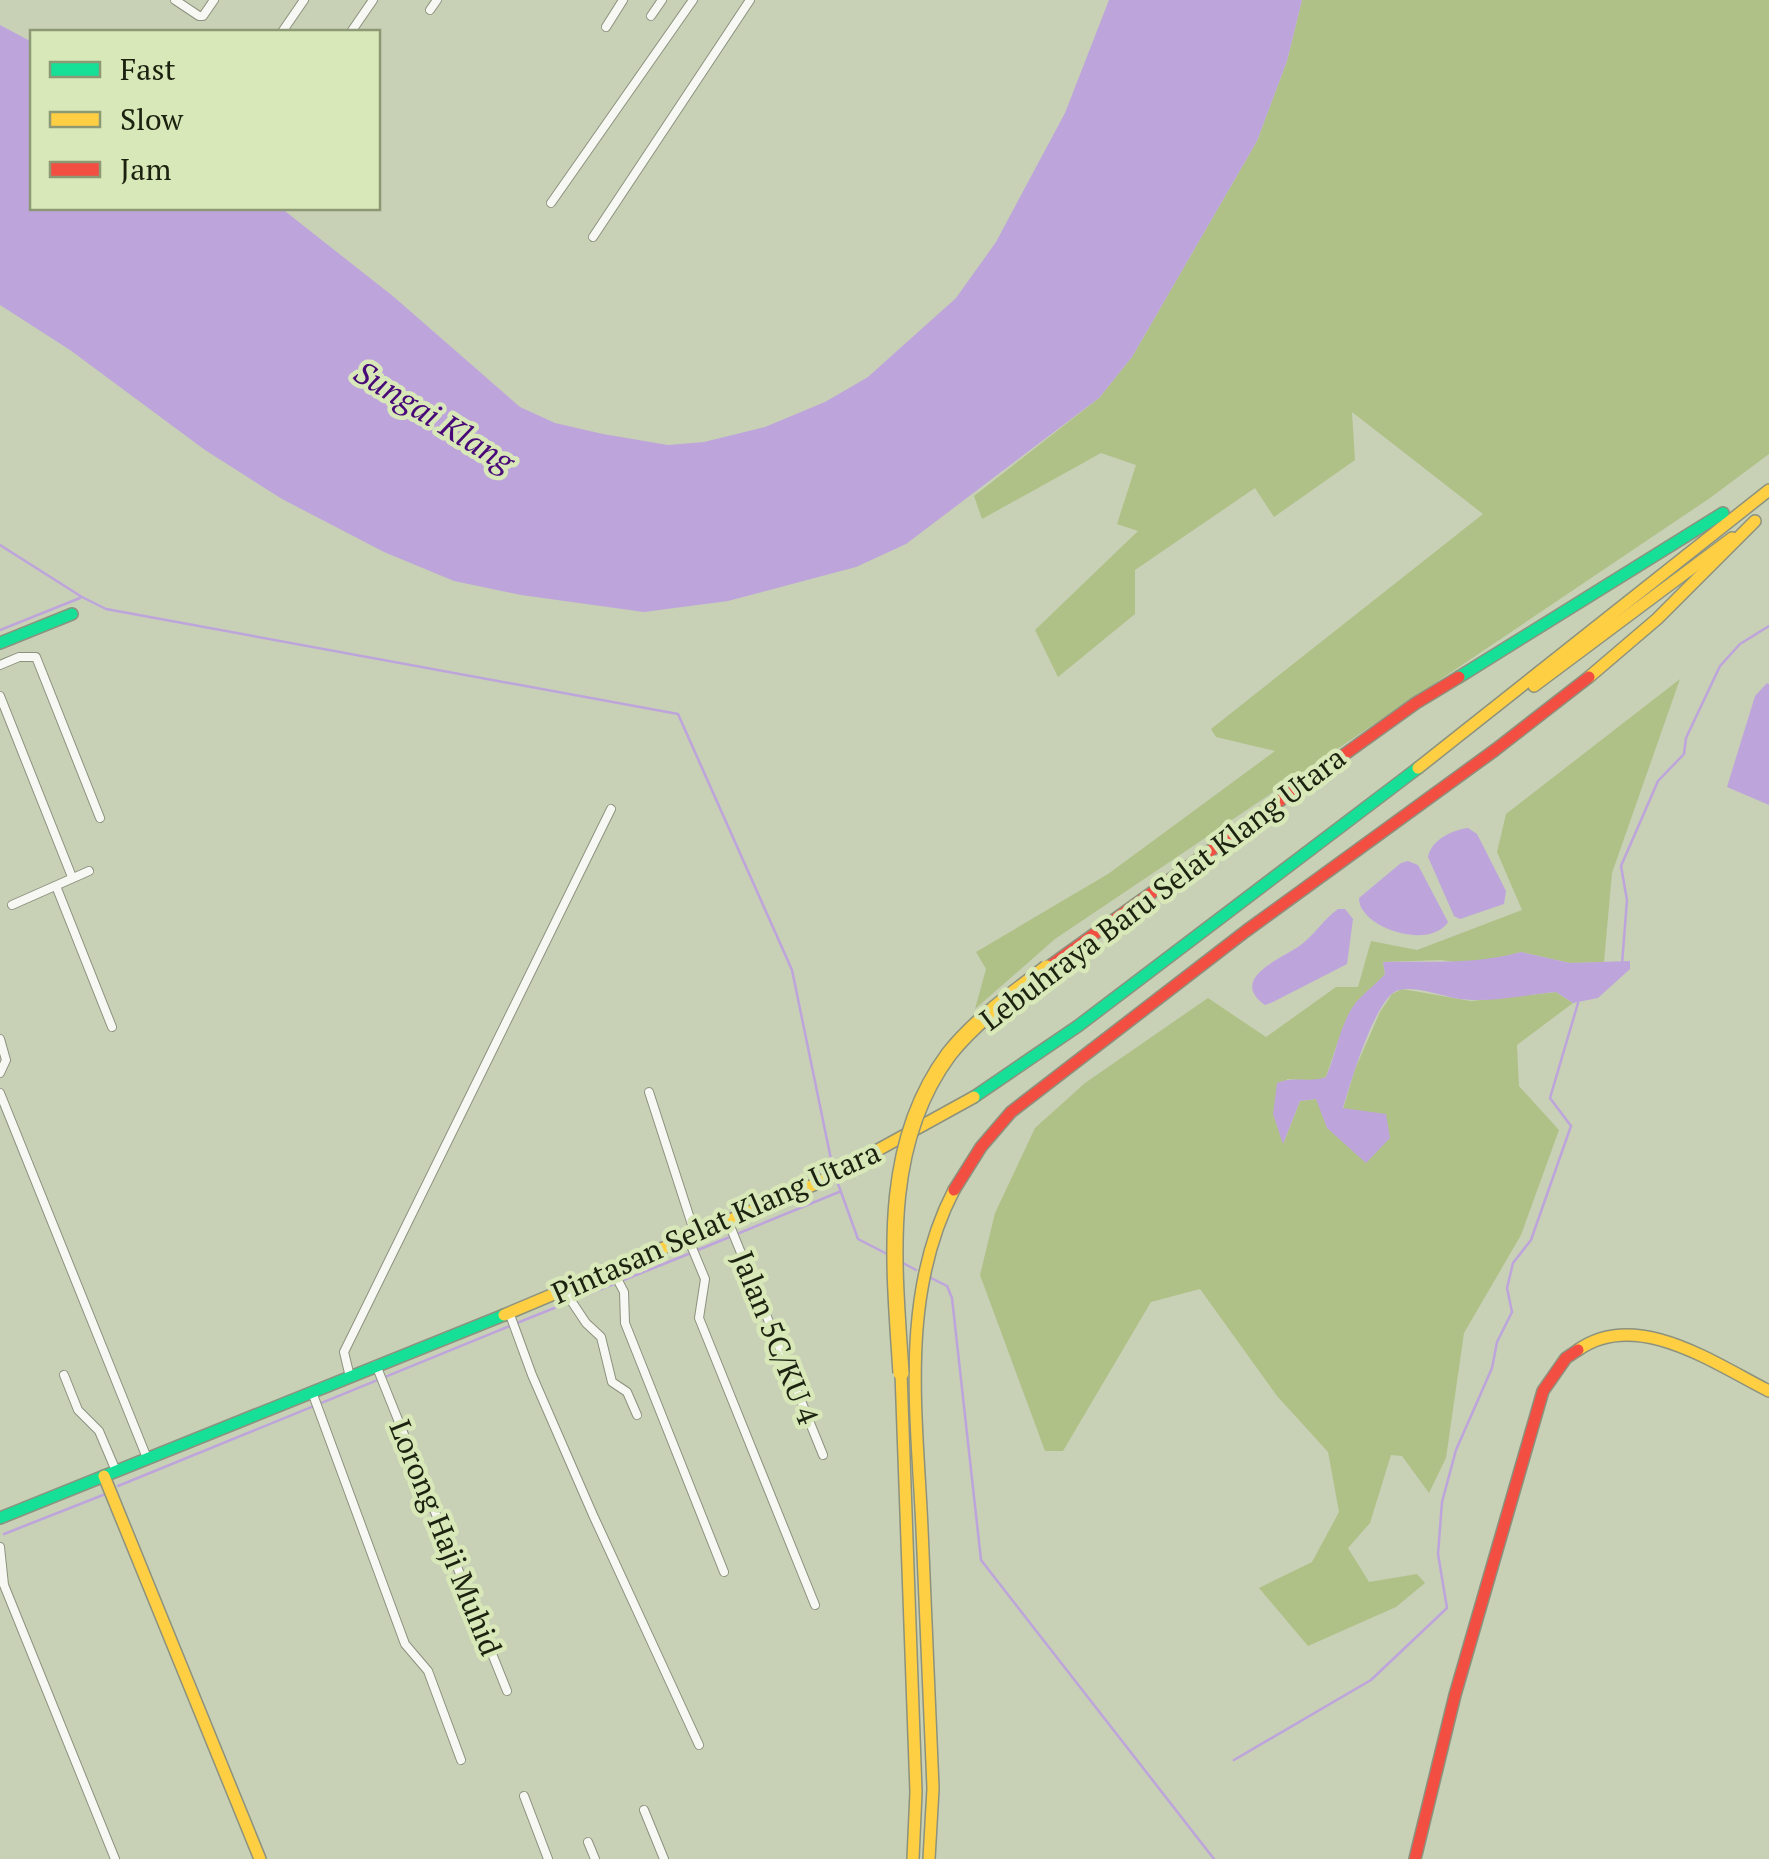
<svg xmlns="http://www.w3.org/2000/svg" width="1769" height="1859" viewBox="0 0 1769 1859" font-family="'PT Serif',serif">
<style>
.green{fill:#b0c188}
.water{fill:#bda5dc}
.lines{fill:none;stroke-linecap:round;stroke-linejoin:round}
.stream{stroke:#bda5dc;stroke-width:2.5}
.street-casing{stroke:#8c927e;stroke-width:10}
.fast-casing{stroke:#8c927e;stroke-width:14}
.slow-casing{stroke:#8c927e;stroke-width:14}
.jam-casing{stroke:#8c927e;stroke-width:14}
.street{stroke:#f7f8f4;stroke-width:8}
.fast{stroke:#16e098;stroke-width:11}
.slow{stroke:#ffcf43;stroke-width:11}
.jam{stroke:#f24e42;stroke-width:11}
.slow-bridge-casing{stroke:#8c927e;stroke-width:18;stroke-linecap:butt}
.slow-bridge{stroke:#ffcf43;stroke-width:15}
.labels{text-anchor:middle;stroke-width:9;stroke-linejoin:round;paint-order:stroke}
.street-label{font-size:30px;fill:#1c2210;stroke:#d9e8b8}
.water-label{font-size:32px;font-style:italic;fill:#480a78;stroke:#d9e8b8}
</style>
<rect width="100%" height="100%" fill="#c8d0b6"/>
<g class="green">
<polygon points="1302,0 1769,0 1769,454 1710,498 1055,939 975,1009 986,969 976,952 1108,874 1275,751 1216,737 1211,729 1483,514 1352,412 1355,460 1274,517 1255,488 1135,570 1135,614 1058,677 1035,630 1138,531 1117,524 1136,465 1101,453 982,519 974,496 1099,398 1132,357 1257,141 1287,61"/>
<polygon points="1680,679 1612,873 1604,962 1570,963 1521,952 1492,960 1461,963 1441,960 1383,962 1385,974 1339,1038 1326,1077 1317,1081 1287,1079 1284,1142 1300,1101 1317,1099 1327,1128 1343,1109 1355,1069 1380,1012 1392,994 1402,989 1471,1001 1556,992 1573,1003 1517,1045 1519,1086 1559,1130 1521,1235 1464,1333 1446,1458 1429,1493 1402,1456 1391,1455 1370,1523 1348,1548 1369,1582 1417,1574 1425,1583 1396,1607 1308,1646 1259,1588 1312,1562 1339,1512 1328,1452 1277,1396 1200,1289 1151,1302 1063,1451 1045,1451 980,1275 995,1213 1035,1128 1085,1083 1208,998 1266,1037 1336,987 1358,987 1371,941 1417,950 1522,910 1497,852 1506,814"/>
</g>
<g class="water">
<polygon points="1109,0 1302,0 1287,61 1257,141 1132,357 1099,398 906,544 856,567 728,601 644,612 521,595 454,581 384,552 282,499 205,450 70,350 0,305 0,25 32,42 32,208 281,208 394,297 520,407 555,423 603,434 668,445 704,442 765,427 825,402 868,377 956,298 996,242 1065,113"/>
<polygon points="1767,683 1769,684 1769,805 1727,787 1755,696"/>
<path d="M1468,828L1477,834L1506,891L1504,904L1460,919L1454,916L1428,857C1431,840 1452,830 1468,828Z"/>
<path d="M1408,861L1418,865L1448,922C1429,951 1358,927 1359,898L1401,863Z"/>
<path d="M1338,909H1345L1353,919L1347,964L1273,1002L1265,1005C1227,978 1284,958 1302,944C1315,934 1324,919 1338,909Z"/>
<path d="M1521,952L1570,963L1630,961V969L1598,998L1573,1003L1556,992C1523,995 1487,1004 1454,998C1439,995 1406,983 1393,993C1372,1010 1351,1081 1343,1108L1386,1114L1390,1138L1366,1163L1327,1128L1316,1099L1300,1101L1283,1144L1273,1114L1277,1083C1293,1076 1310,1083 1326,1077C1337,1052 1341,1015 1362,996C1370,988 1377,983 1385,974L1383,962C1430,961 1475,965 1521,952Z"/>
</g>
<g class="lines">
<g class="stream">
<polyline points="0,545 82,597 106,609 678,714 792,970 833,1169"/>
<polyline points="0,630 80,598"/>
<polyline points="1622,964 1627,900 1621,866 1658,781 1684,754 1686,738 1720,666 1740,644 1769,626"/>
<polyline points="837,1181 858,1239 889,1255"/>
<polyline points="698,1250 839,1192"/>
<polyline points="901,1262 916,1270"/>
<polyline points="927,1276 947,1286 952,1298 981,1560 1214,1859"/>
<polyline points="517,1323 691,1253"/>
<polyline points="118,1486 510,1326"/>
<polyline points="4,1534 103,1495"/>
<polyline points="1234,1760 1371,1680 1447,1608 1438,1554 1442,1502 1456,1450 1492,1368 1497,1342 1512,1312 1507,1288 1513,1263 1531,1240 1571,1126 1550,1098 1578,1003"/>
</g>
<g class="street-casing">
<g id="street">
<polyline points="175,0 199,16 203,16 214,0"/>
<polyline points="430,10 437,0"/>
<polyline points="651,16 662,0"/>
<polyline points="606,27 623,0"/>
<polyline points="282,32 304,0"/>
<polyline points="351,32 373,0"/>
<polyline points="551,203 693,0"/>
<polyline points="593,237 750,0"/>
<polyline points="0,665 19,657 36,657 100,818"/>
<polyline points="0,696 72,877"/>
<polyline points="56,886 112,1027"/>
<polyline points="12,905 89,871"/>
<polyline points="0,1039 6,1060 0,1073"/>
<polyline points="649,1092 695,1234"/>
<polyline points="0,1093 147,1458"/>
<polyline points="728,1221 823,1455"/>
<polyline points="688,1238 705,1279 699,1318 815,1605"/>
<polyline points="613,1271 624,1292 625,1323 724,1572"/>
<polyline points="564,1290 586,1323 601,1337 612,1382 627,1392 637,1415"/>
<polyline points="509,1312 532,1375 593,1515 699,1745"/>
<polyline points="376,1365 507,1691"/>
<polyline points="64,1375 78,1410 99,1431 116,1471"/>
<polyline points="350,1377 344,1352 611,809"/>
<polyline points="312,1392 405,1644 428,1671 461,1760"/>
<polyline points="0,1547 4,1585 115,1859"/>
<polyline points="524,1796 548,1859"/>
<polyline points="644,1810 664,1859"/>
<polyline points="588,1842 595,1859"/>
</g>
</g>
<g class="fast-casing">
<g id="fast">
<polyline points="0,643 72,614"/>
<polyline points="1459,677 1723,513"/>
<polyline points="974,1097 1078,1026 1418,768"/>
<polyline points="0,1518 504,1315"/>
</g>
</g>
<g class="slow-casing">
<g id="slow">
<polyline points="1589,677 1657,619 1755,521"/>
<polyline points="1534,686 1732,538"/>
<polyline points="1418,768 1769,490"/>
<polyline points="504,1315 818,1183 974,1097"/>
<path d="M1578,1350C1637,1308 1715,1364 1769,1391"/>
<polyline points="901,1373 916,1792 913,1859"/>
<polyline points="104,1476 260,1859"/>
<path d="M929,1859L933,1789C930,1702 926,1615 922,1529C917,1414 899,1296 954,1190"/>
</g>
</g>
<g class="jam-casing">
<g id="jam">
<polyline points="1047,968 1416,703 1459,677"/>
<polyline points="954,1190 981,1147 1011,1112 1246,931 1495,750 1589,677"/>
<polyline points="1415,1859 1455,1695 1543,1391 1566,1358 1578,1350"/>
</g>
</g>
<use href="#street" class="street"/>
<use href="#fast" class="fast"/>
<use href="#slow" class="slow"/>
<use href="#jam" class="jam"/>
<g class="slow-bridge-casing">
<path id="slow-bridge" d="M901,1373C894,1264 880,1147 949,1054C976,1020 1013,994 1047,968"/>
</g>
<use href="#slow-bridge" class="slow-bridge"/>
</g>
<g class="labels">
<g class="street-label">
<text transform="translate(1163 889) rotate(-37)" y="10">Lebuhraya Baru Selat Klang Utara</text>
<text transform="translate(716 1223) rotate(-24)" y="10">Pintasan Selat Klang Utara</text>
<text transform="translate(775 1338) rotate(68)" y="10">Jalan 5C/KU 4</text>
<text transform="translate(445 1538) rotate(68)" y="10">Lorong Haji Muhid</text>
</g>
<g class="water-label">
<text transform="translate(434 417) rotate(32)" y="11">Sungai Klang</text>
</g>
</g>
<rect x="30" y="30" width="350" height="180" fill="#d9e8b8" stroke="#8d9975" stroke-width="2.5"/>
<rect x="50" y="62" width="50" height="15" fill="#16e098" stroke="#8d9975" stroke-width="2.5"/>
<text x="120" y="80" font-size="30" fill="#1c2210">Fast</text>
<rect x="50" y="112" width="50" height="15" fill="#ffcf43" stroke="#8d9975" stroke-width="2.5"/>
<text x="120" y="130" font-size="30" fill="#1c2210">Slow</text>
<rect x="50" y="162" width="50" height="15" fill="#f24e42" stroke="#8d9975" stroke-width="2.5"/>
<text x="120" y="180" font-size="30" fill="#1c2210">Jam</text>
</svg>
